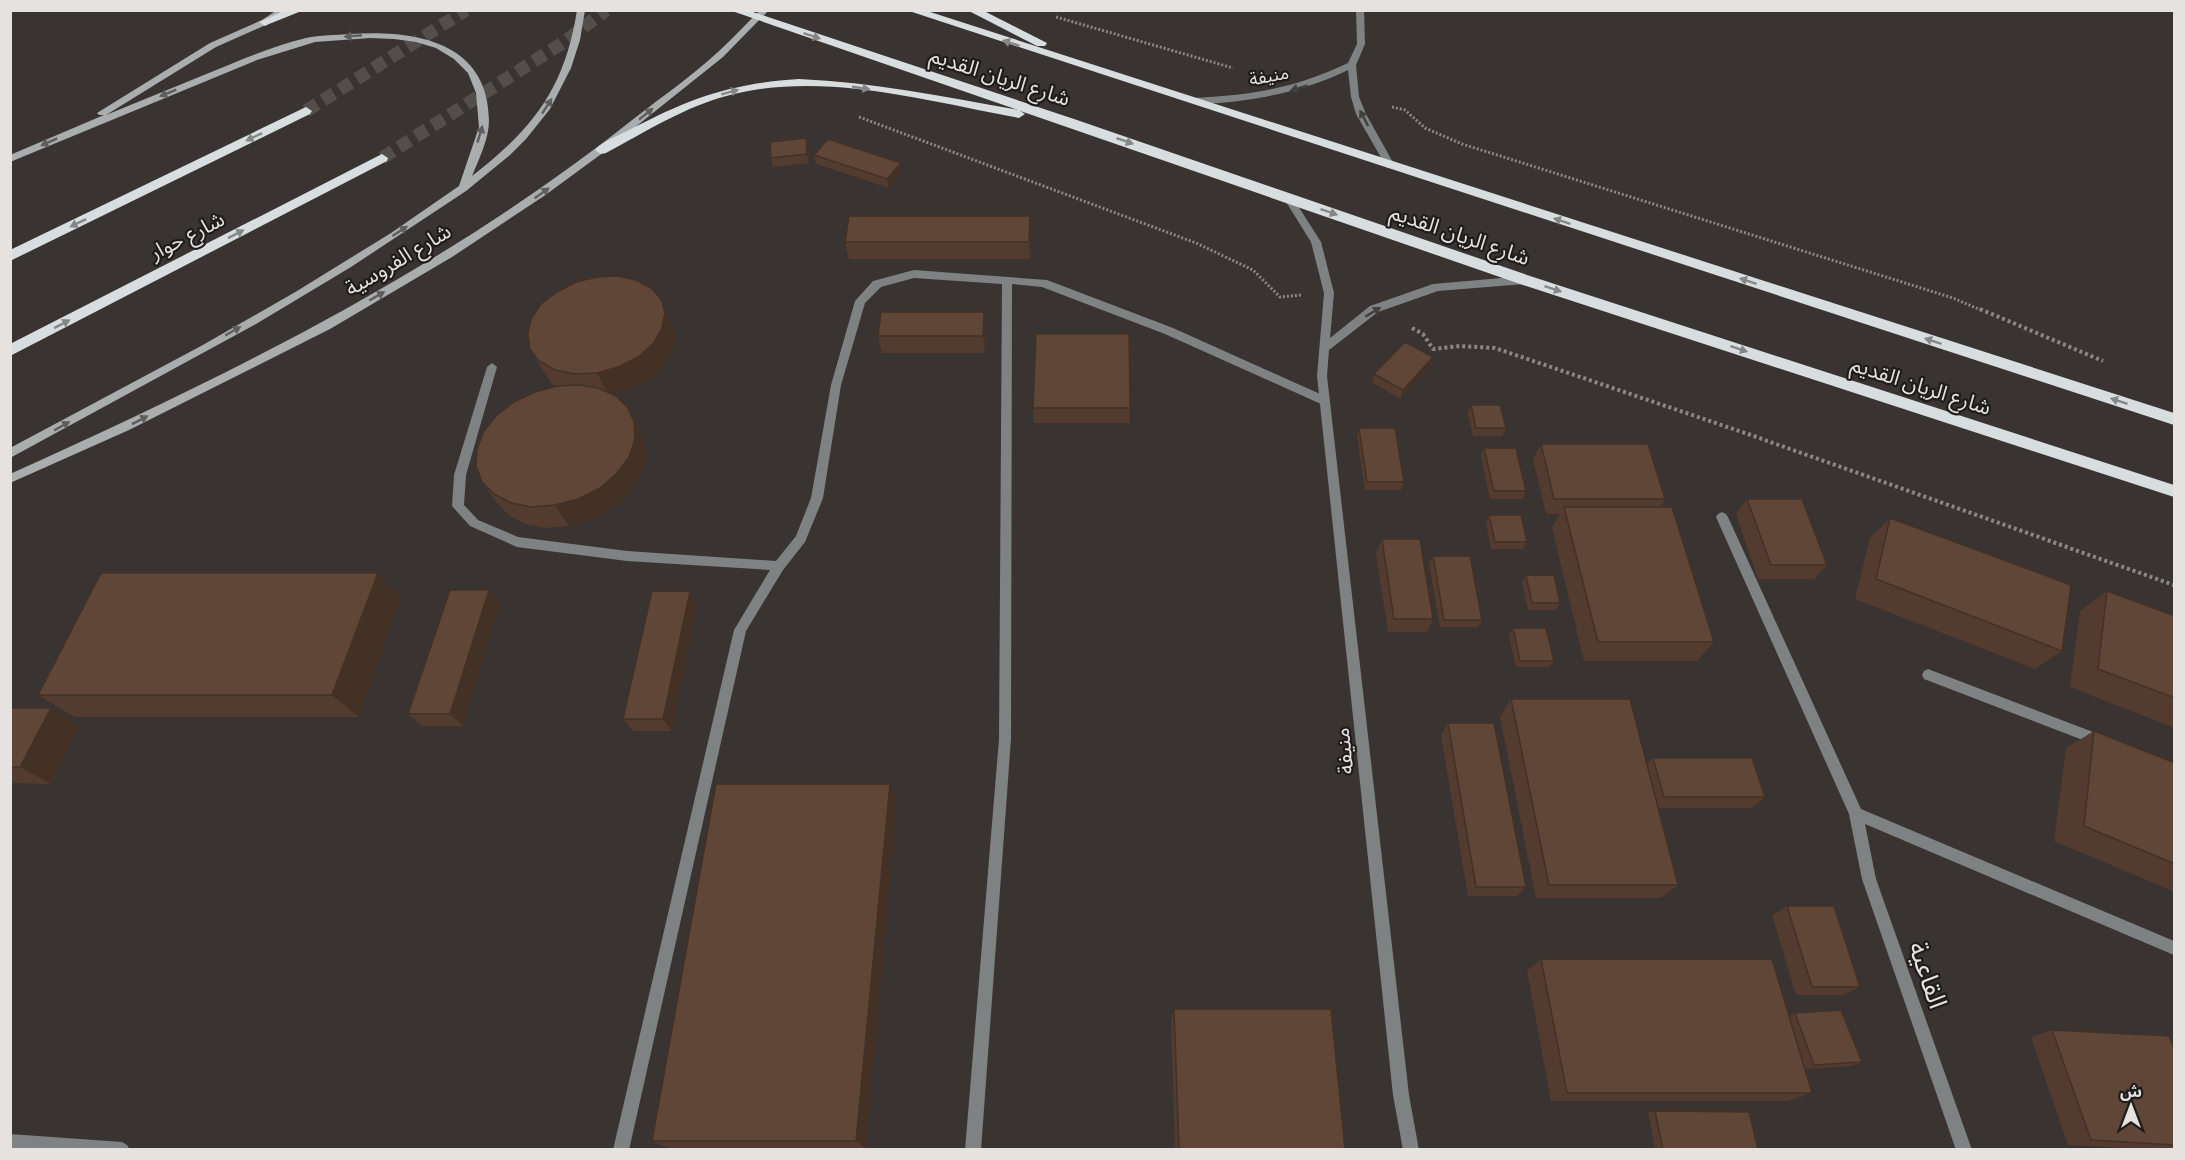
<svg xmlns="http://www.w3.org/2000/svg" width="2185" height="1160" viewBox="0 0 2185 1160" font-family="'Source Serif 4','Noto Sans Arabic',serif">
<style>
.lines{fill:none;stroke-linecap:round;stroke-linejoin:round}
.trunk-tunnel{stroke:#534e4c;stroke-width:13;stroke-dasharray:13 7;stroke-linecap:butt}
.path-far1{stroke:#8b8785;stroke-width:3;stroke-dasharray:2 2;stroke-linecap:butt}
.path{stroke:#8b8785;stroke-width:4;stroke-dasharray:3 3;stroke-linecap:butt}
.service{fill:#7f8283;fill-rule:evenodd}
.minor{fill:#7f8283;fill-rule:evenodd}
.secondary{fill:#a9adae;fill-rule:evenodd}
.trunk{fill:#d8dee0;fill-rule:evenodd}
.wall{fill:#533c2f}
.shaded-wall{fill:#433126}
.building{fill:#604637;stroke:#433126;stroke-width:1.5}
.oneway{fill:#5d5e5d}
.oneway2{fill:#858787}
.oneway3{fill:#41403f}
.labels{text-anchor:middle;stroke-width:4.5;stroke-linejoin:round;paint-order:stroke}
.far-street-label{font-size:18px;fill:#e5e2e0;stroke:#1f1d1b}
.street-label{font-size:21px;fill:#e5e2e0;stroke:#1f1d1b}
.near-street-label{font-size:26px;fill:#e5e2e0;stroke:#1f1d1b}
</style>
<rect width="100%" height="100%" fill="#393432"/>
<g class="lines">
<g class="trunk-tunnel">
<polyline points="306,111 466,10"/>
<polyline points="382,158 564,42 606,10"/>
</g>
<g class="path-far1">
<polyline points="1056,17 1233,68"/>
<polyline points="1392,107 1405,110 1425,128 1462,144 1953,298 1983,311"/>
<polyline points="859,117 1196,243 1253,270 1280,297 1301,295"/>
</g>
<g class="path">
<polyline points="1980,309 2103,361"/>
<polyline points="1412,328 1423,334 1433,349 1460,346 1495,348 1748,434 2174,585"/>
</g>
<g class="service">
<polygon points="914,270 1047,280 1173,328 1329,398 1330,401 1325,405 1321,404 1165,334 1042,287 1012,284 1011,739 981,1150 965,1150 999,739 1002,284 914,278 881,287 865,303 841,385 823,498 805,542 783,570 746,631 629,1150 613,1150 734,630 770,570 627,561 517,547 470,526 452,506 454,475 487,367 492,363 497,367 466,475 464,505 478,520 518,537 627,551 776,561 796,536 811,498 831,385 855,301 873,281"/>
<polygon points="10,1134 122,1142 127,1145 130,1150 10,1150"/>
</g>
<g class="minor">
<path d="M1356,10H1364L1365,44L1356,65L1359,97L1366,114L1395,166L1393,168H1387L1356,114L1351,97L1348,70C1307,90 1264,99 1219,103C1209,103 1195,106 1187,101L1192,98C1249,96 1296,88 1348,63L1357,44Z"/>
<polygon points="1288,194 1291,195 1321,242 1334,293 1330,338 1370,306 1433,284 1525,276 1530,280 1525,284 1438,291 1378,312 1329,350 1327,376 1409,1095 1419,1150 1403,1150 1393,1095 1317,376 1324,293 1311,242 1283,197"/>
<polygon points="1722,512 1726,514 1728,517 1861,809 2174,941 2174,955 1865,824 1876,879 1972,1150 1956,1150 1862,879 1849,814 1716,517 1718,514"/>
<polygon points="1928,669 2106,737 2108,741 2106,745 2101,747 1924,679 1922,675 1924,671"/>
</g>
<g class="secondary">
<path d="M277,10H287L268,24L216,47L106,115C137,102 168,90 199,77C234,63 269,47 306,38C320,35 336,35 351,34C414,30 488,41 489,120C489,139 479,159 472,176C533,129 565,88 577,10H585L580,40L571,68L550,109L526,139L510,155L466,191L351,267L256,324L10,458V448L201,346L297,291L391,233L459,186L479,127L476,93L468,73L454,59L436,48L416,42L394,39L370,38L315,42L257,60L10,162V155L104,115H99L97,113L210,43L262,20Z"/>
<path d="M760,10H769L723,57L604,152L544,196L452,257L330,329L129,430L10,483V474C230,375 447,268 636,117C663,96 692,76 718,52C732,39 746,24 760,10Z"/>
</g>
<g class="trunk">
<polygon points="286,10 304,10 269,24 265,26 259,22"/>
<polygon points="729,10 747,10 1074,119 1530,276 2174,485 2174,497 1520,284"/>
<polygon points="906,10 924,10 2174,413 2174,425"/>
<polygon points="967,10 982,10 1047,43 1045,46 1037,46"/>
<path d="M799,79C873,82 946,97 1019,110L1025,114L1019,118C926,101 823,71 730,95C686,106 645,132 606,153L601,154L595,150C602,141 620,135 631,129C690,98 732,83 799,79Z"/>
<polygon points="306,107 312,111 310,114 10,261 10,250"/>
<polygon points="382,154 388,158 387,161 10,356 10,344"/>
</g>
</g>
<g class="wall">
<polygon points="808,146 809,163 773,167 771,158"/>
<polygon points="814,155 902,171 889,188 816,164"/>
<polygon points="1031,233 1030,259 849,259 845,242"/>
<polygon points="984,312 986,329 985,353 882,353 878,336"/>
<polygon points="671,323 675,337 672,352 663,367 649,380 629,390 613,395 628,408 645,444 646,461 640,478 629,494 612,509 591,520 569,526 546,528 525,524 509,515 497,503 482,482 556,386 552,384 544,372 530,349"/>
<polygon points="1433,357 1430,366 1400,399 1372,382 1374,374"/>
<polygon points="1471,405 1506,428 1502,436 1473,436 1468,413"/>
<polygon points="1033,408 1130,408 1130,423 1034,423"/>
<polygon points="1359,428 1404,482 1401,490 1365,490 1357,436"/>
<polygon points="1541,444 1665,499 1660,507 1714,642 1697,661 1584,661 1552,528 1560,514 1546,514 1533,459"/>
<polygon points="1484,448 1526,491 1522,499 1490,499 1481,456"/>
<polygon points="1747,499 1827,565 1814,579 1758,579 1736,514"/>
<polygon points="1489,515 1527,542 1523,549 1491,549 1486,523"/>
<polygon points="1890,518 2062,651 2035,669 1855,599 1870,538"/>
<polygon points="1382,539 1433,619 1427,632 1388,632 1376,554"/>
<polygon points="1433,556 1482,620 1478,627 1440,627 1429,564"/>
<polygon points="378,573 401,597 359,717 75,717 38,695"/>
<polygon points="1526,575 1560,603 1556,610 1528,610 1522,583"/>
<polygon points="2107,591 2175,616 2175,728 2070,687 2080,611"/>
<polygon points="500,603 463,726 422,726 408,714"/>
<polygon points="697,605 672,731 633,731 623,719"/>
<polygon points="1513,628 1554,661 1549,667 1516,667 1509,635"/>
<polygon points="1511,699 1647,764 1653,758 1765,797 1751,808 1658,808 1678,885 1661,898 1536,898 1500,717"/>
<polygon points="10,708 51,708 80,725 51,784 10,783"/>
<polygon points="1448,723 1526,887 1517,896 1468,896 1441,735"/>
<polygon points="2094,731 2175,763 2175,892 2054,841 2066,748"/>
<polygon points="897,803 866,1149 671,1149 652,1141"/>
<polygon points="1787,906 1860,987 1843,995 1796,995 1772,915"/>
<polygon points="1541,959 1789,1016 1795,1013 1862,1062 1852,1066 1805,1069 1801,1056 1812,1093 1788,1101 1551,1101 1527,971"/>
<polygon points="1174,1009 1345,1149 1175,1149 1171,1020"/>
<polygon points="2052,1030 2175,1051 2175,1149 2148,1149 2068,1145 2031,1037"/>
<polygon points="1655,1111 1758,1149 1655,1149 1648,1113"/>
</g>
<g class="shaded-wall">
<polygon points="806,138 808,146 809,163 807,154"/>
<polygon points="901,163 902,171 889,188 887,179"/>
<polygon points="1030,216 1031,233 1030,259 1029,242"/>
<polygon points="661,299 671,323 675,337 672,352 663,367 649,380 629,390 609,396 597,373"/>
<polygon points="984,312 986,329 985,353 983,336"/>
<polygon points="1433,357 1430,366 1400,399 1403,390"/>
<polygon points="628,408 645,444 646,461 640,478 629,494 612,509 591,520 569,526 555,505"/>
<polygon points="378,573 401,597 359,717 332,695"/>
<polygon points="489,590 500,603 463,726 450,714"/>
<polygon points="690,591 697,605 672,731 663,719"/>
<polygon points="51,708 80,725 51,784 20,767"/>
<polygon points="890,784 897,803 866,1149 856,1141"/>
</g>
<g class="building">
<polygon points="806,138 807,154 771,158 770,142"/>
<polygon points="828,139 901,163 887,179 814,155"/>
<polygon points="849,216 1030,216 1029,242 845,242"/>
<polygon points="617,276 636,280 651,288 661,299 665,313 662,328 653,344 638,357 618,367 597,373 575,374 555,370 539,361 530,349 528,334 531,319 541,304 557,292 576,282 597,277"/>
<polygon points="881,312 984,312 983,336 878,336"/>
<polygon points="1036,334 1129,334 1130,408 1033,408"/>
<polygon points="1405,342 1433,357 1403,390 1374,374"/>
<polygon points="579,385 598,388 616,396 628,408 634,422 635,439 629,457 617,473 600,488 578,499 555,505 532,507 511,503 494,494 482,482 476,466 477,449 484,431 497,415 514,402 535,392 557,386"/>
<polygon points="1471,405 1500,405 1506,428 1476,428"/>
<polygon points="1359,428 1395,428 1404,482 1367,482"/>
<polygon points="1541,444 1648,444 1665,499 1554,499"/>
<polygon points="1484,448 1516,448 1526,491 1494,491"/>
<polygon points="1747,499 1802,499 1827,565 1771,565"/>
<polygon points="1564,507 1672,507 1714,642 1598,642"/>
<polygon points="1489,515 1521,515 1527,542 1495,542"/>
<polygon points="1890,518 2071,585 2062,651 1876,579"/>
<polygon points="1382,539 1420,539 1433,619 1394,619"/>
<polygon points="1433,556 1470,556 1482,620 1444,620"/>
<polygon points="101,573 378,573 332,695 38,695"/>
<polygon points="1526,575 1554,575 1560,603 1532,603"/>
<polygon points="450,590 489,590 450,714 408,714"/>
<polygon points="652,591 690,591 663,719 623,719"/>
<polygon points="2107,591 2175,616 2175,698 2098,669"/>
<polygon points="1513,628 1546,628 1554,661 1520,661"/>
<polygon points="1511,699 1630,699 1678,885 1549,885"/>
<polygon points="10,708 51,708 20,767 10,767"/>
<polygon points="1448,723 1494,723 1526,887 1476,887"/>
<polygon points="2094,731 2175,763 2175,864 2084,826"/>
<polygon points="1653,758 1752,758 1765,797 1664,797"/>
<polygon points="716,784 890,784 856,1141 652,1141"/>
<polygon points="1787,906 1834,906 1860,987 1812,987"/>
<polygon points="1541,959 1772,959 1812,1093 1567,1093"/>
<polygon points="1174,1009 1331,1009 1345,1149 1179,1149"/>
<polygon points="1841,1010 1862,1062 1814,1065 1795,1013"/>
<polygon points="2052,1030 2169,1036 2175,1051 2175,1145 2091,1140"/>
<polygon points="1655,1111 1749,1112 1758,1149 1663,1149"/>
</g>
<defs><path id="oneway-solid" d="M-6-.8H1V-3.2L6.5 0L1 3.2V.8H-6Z" transform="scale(1.5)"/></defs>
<g class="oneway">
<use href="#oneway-solid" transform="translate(353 36) rotate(175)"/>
<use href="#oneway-solid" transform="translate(168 93) rotate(158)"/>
<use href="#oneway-solid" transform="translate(547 106) rotate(-57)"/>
<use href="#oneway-solid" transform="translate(646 114) rotate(-39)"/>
<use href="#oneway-solid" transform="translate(480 134) rotate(-73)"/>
<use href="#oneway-solid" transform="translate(49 142) rotate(156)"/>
<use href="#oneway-solid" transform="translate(542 193) rotate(-35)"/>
<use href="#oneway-solid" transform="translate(400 231) rotate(-33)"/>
<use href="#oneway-solid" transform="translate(377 296) rotate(-30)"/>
<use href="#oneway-solid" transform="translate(233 331) rotate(-30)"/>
<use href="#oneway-solid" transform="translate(140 420) rotate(-27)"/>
<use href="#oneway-solid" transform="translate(62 426) rotate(-29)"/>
</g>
<g class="oneway2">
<use href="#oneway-solid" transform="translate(812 36) rotate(18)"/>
<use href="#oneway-solid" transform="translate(1011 43) rotate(-162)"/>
<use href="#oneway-solid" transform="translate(861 88) rotate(8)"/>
<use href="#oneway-solid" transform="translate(730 92) rotate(-15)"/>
<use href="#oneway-solid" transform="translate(254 137) rotate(154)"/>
<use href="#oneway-solid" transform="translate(1125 141) rotate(19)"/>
<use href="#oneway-solid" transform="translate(1329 212) rotate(19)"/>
<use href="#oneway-solid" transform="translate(1562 221) rotate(-162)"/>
<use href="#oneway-solid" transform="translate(78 223) rotate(154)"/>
<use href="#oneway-solid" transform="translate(236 234) rotate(-27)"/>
<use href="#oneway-solid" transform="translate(1748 281) rotate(-162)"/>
<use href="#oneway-solid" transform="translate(1553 289) rotate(18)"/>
<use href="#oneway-solid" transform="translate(62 324) rotate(-27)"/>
<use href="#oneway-solid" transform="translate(1933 341) rotate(-162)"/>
<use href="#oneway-solid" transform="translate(1739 349) rotate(18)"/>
<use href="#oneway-solid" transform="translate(2119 401) rotate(-162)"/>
</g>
<g class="oneway3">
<use href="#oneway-solid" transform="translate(1299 88) rotate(164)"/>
<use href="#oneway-solid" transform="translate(1364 118) rotate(-118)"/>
<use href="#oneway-solid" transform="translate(1373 312) rotate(-31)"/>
</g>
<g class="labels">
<g class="far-street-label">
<text transform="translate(1269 76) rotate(-11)" y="6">منيفة</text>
</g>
<g class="street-label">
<text transform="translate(1000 77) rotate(18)" y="7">شارع الريان القديم</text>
<text transform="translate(1460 235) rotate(19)" y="7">شارع الريان القديم</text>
<text transform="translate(187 236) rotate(-27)" y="7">شارع حوار</text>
<text transform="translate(398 260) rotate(-31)" y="7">شارع الفروسية</text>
<text transform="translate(1921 386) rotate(18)" y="7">شارع الريان القديم</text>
<text transform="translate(1344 751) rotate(-96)" y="7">منيفة</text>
</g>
<g class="near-street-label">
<text transform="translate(1928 975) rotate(71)" y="9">القاعية</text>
</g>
</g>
<rect width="2185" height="1160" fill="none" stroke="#e5e2e0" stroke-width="24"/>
<g transform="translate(2131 1106)" stroke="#1f1d1b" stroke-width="4.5" paint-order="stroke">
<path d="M0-4.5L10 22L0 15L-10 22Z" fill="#e5e2e0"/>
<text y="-9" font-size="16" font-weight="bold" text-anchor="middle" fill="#e5e2e0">ش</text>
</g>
</svg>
